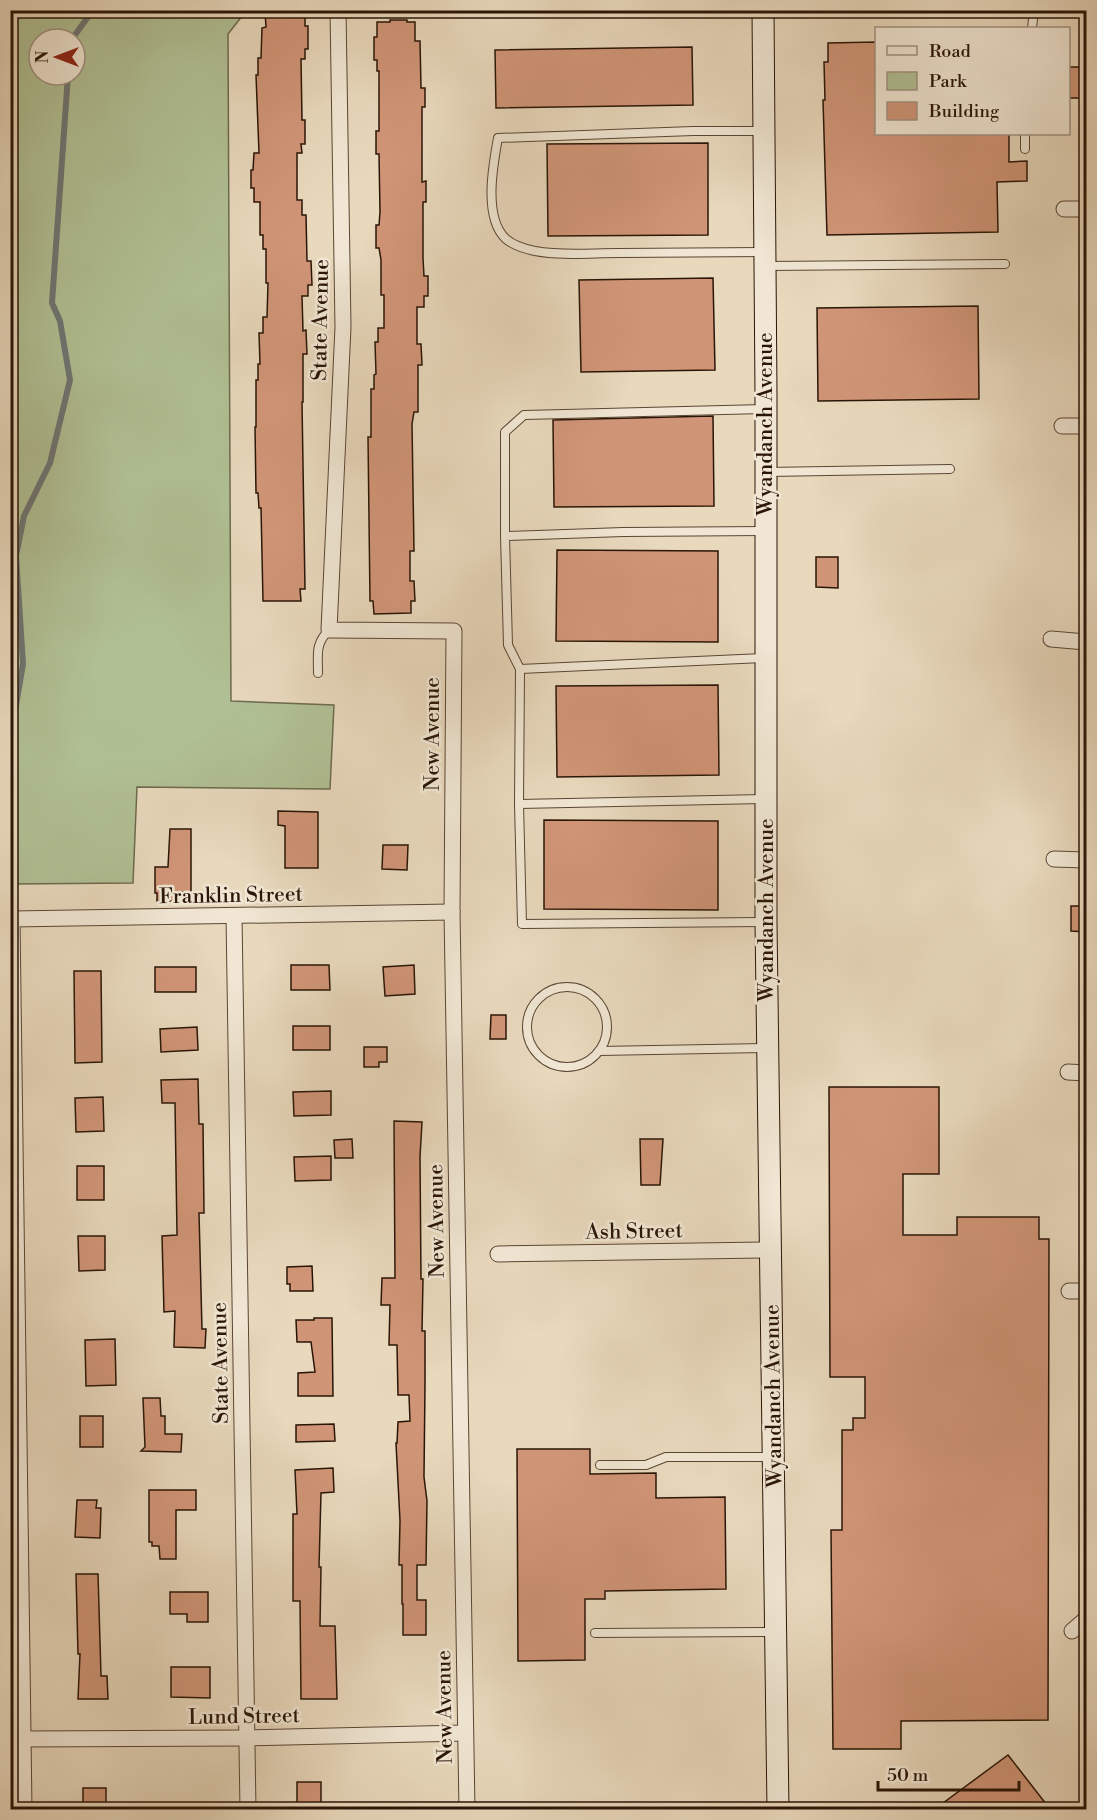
<svg xmlns="http://www.w3.org/2000/svg" width="1097" height="1820" viewBox="0 0 1097 1820" font-family="'Libre Bodoni',serif">
<style>
.green{fill:#b0c094;stroke:#6d6a4e;stroke-width:1.5;fill-rule:evenodd}
.lines{fill:none;stroke-linecap:round;stroke-linejoin:round}
.stream{stroke:#6f7674;stroke-width:6}
.building{fill:#d09577;stroke:#2a1507;stroke-width:1.5}
.lane-casing{stroke:#5a4634;stroke-width:10}
.street-casing{stroke:#5a4634;stroke-width:17}
.secondary-casing{stroke:#2a1507;stroke-width:23}
.lane{stroke:#f0e6d3;stroke-width:8}
.street{stroke:#f0e6d3;stroke-width:15}
.secondary{stroke:#f0e6d3;stroke-width:21}
.labels{text-anchor:middle;stroke-width:5;stroke-linejoin:round;paint-order:stroke}
.street-label{font-size:21px;fill:#2a1507;stroke:#f0e6d3}
</style>
<rect width="100%" height="100%" fill="#e8d8bc"/>
<filter id="stains"><feTurbulence type="fractalNoise" baseFrequency=".00333" numOctaves="4"/><feColorMatrix values="0 0 0 0 .2 0 0 0 0 .09 0 0 0 0 .02 0 0 0 .5 -.17"/></filter>
<radialGradient id="worn" r=".72"><stop offset=".6" stop-color="#630" stop-opacity="0"/><stop offset="1" stop-color="#630" stop-opacity=".3"/></radialGradient>
<path class="green" d="M10,11H246L228,34L231,701L334,705L330,789L137,787L133,883L11,884ZM39,39H75V75H39Z"/>
<g class="lines">
<g class="stream">
<polyline points="72,39 93,10"/>
<polyline points="10,717 15,711 23,664 16,556 24,516 50,463 70,380 60,321 52,303 68,75"/>
</g>
</g>
<g class="building">
<polygon points="279,10 305,11 305,26 308,26 308,49 305,49 305,59 301,59 302,120 305,120 305,144 301,144 302,153 297,153 297,200 302,200 302,215 306,215 307,261 311,261 312,285 308,285 308,296 302,296 303,331 306,330 307,354 303,354 303,402 302,402 305,589 300,589 301,601 263,601 261,508 259,508 258,493 256,493 255,427 256,427 256,380 258,380 258,364 260,364 259,333 263,333 263,317 267,317 268,283 266,283 266,249 263,249 263,235 260,235 260,202 254,202 254,188 251,188 251,170 253,170 254,153 259,153 256,75 258,75 258,58 261,58 262,28 266,27 265,12"/>
<polygon points="390,20 407,20 407,22 415,22 415,41 420,41 421,88 425,88 425,107 422,107 422,182 426,181 426,202 423,202 423,258 424,276 428,276 428,296 424,296 424,307 417,307 417,344 421,344 422,365 418,365 418,412 414,412 412,424 414,551 410,551 410,581 414,581 415,601 411,601 411,613 374,614 373,601 370,601 368,437 371,437 371,389 374,389 374,375 376,374 375,342 378,342 378,328 384,328 384,295 381,295 381,260 379,248 376,248 376,225 379,225 380,212 379,154 376,154 376,131 379,131 379,71 377,71 377,60 374,60 374,37 377,37 377,22 390,22"/>
<polygon points="876,42 876,134 1009,134 1009,162 1027,161 1027,181 997,182 998,232 827,235 823,100 825,100 824,62 828,62 828,43"/>
<polygon points="692,47 693,105 496,108 495,50"/>
<rect x="1068" y="67" width="18" height="31"/>
<polygon points="708,143 708,235 548,236 547,144"/>
<polygon points="713,278 715,370 581,372 579,280"/>
<polygon points="978,306 979,399 818,401 817,308"/>
<polygon points="713,416 714,506 554,507 553,420"/>
<polygon points="557,550 718,551 718,642 556,641"/>
<polygon points="816,557 838,557 838,588 816,587"/>
<polygon points="718,685 719,775 557,777 556,686"/>
<polygon points="278,811 318,812 318,868 285,868 285,826 278,825"/>
<polygon points="544,820 718,821 718,910 544,909"/>
<polygon points="170,829 191,829 191,892 178,892 178,901 157,901 157,893 155,893 155,867 168,867"/>
<polygon points="383,845 408,845 407,870 382,869"/>
<polygon points="1071,906 1086,906 1086,932 1071,931"/>
<polygon points="291,965 329,965 330,990 291,990"/>
<polygon points="414,965 415,994 385,996 383,967"/>
<rect x="155" y="967" width="41" height="25"/>
<polygon points="74,971 101,971 102,1062 75,1063"/>
<polygon points="491,1015 506,1015 506,1039 490,1039"/>
<rect x="293" y="1026" width="37" height="24"/>
<polygon points="197,1027 198,1050 161,1052 160,1029"/>
<polygon points="364,1047 387,1047 387,1062 379,1062 379,1067 364,1067"/>
<polygon points="198,1079 199,1124 203,1124 204,1213 199,1213 202,1329 206,1329 205,1348 174,1347 175,1311 164,1312 162,1236 177,1235 175,1103 162,1103 161,1080"/>
<polygon points="829,1087 939,1087 939,1174 903,1174 903,1235 957,1235 957,1217 1039,1217 1039,1239 1049,1239 1048,1720 901,1721 901,1749 833,1749 831,1530 842,1530 842,1430 853,1430 853,1418 865,1418 865,1377 830,1377"/>
<polygon points="331,1091 331,1115 294,1116 293,1092"/>
<polygon points="103,1097 104,1131 76,1132 75,1098"/>
<polygon points="394,1121 422,1122 420,1157 421,1279 423,1279 422,1331 425,1331 425,1384 424,1477 427,1501 426,1565 417,1565 417,1600 426,1600 426,1635 403,1635 403,1604 402,1604 402,1565 399,1565 400,1521 396,1443 397,1443 398,1422 410,1421 409,1395 398,1395 397,1345 389,1345 390,1305 381,1305 382,1278 395,1278"/>
<polygon points="352,1139 353,1158 335,1158 334,1140"/>
<polygon points="640,1139 663,1139 660,1185 641,1185"/>
<polygon points="331,1156 331,1180 295,1181 294,1157"/>
<rect x="77" y="1166" width="27" height="34"/>
<polygon points="78,1236 105,1236 105,1270 79,1271"/>
<polygon points="312,1266 313,1291 290,1291 290,1284 287,1284 287,1267"/>
<polygon points="314,1318 332,1318 333,1396 298,1396 298,1373 315,1372 311,1342 297,1342 296,1320 314,1320"/>
<polygon points="115,1339 116,1385 86,1386 85,1340"/>
<polygon points="143,1398 160,1398 161,1416 165,1416 165,1434 182,1434 181,1452 141,1451 145,1447"/>
<rect x="80" y="1416" width="23" height="31"/>
<polygon points="334,1424 335,1441 296,1442 296,1425"/>
<polygon points="517,1449 590,1449 590,1474 656,1473 656,1498 725,1497 726,1589 605,1591 605,1599 585,1599 585,1660 518,1661"/>
<polygon points="333,1468 334,1492 321,1493 319,1567 321,1567 320,1626 335,1626 337,1699 301,1699 300,1601 293,1601 293,1514 297,1514 295,1470"/>
<polygon points="149,1490 196,1490 196,1510 176,1510 176,1559 160,1559 159,1546 152,1546 152,1542 149,1542"/>
<polygon points="77,1500 97,1500 96,1508 101,1508 100,1538 75,1537"/>
<polygon points="76,1574 98,1574 101,1676 107,1676 108,1699 78,1699 80,1654 78,1654"/>
<polygon points="170,1592 208,1592 208,1622 187,1622 187,1614 170,1614"/>
<polygon points="171,1667 210,1667 210,1698 171,1697"/>
<polygon points="1008,1755 1050,1809 935,1809"/>
<rect x="297" y="1782" width="24" height="25"/>
<rect x="83" y="1788" width="23" height="21"/>
</g>
<g class="lines">
<g class="lane-casing">
<g id="lane">
<polyline points="1032,28 1034,10"/>
<path d="M762,131H693L498,138C493,165 483,218 506,239C514,246 525,249 535,251C562,256 591,253 618,253C666,253 715,252 764,252"/>
<polyline points="1025,134 1025,149"/>
<polyline points="766,266 1005,264"/>
<polyline points="767,472 950,469"/>
<polyline points="505,536 505,432 524,415 765,409"/>
<polyline points="763,658 520,669 508,645 505,536 623,532 764,531"/>
<path d="M318,673C318,654 315,644 329,630"/>
<polyline points="764,799 519,804 522,924 766,922"/>
<polyline points="519,804 520,669"/>
<circle cx="567" cy="1027" r="40"/>
<polyline points="599,1051 766,1048"/>
<polyline points="600,1465 646,1465 666,1457 772,1457"/>
<polyline points="595,1633 774,1632"/>
</g>
</g>
<g class="street-casing">
<g id="street">
<polyline points="338,10 343,327 329,630 454,631 452,912 467,1810"/>
<polyline points="1064,209 1086,209"/>
<polyline points="1062,426 1086,426"/>
<polyline points="1051,639 1086,642"/>
<polyline points="1054,859 1086,860"/>
<polyline points="234,916 248,1810"/>
<polyline points="1068,1072 1086,1073"/>
<polyline points="498,1254 772,1250"/>
<polyline points="1069,1291 1086,1291"/>
<polyline points="1072,1631 1086,1619"/>
<polyline points="23,1739 246,1738 465,1733"/>
<polyline points="24,1810 12,919 452,912"/>
</g>
</g>
<g class="secondary-casing">
<polyline id="secondary" points="763,10 766,393 766,922 778,1810"/>
</g>
<use href="#lane" class="lane"/>
<use href="#street" class="street"/>
<use href="#secondary" class="secondary"/>
</g>
<g class="labels">
<g class="street-label">
<text transform="translate(320 320) rotate(-89)" y="7">State Avenue</text>
<text transform="translate(765 424) rotate(-90)" y="7">Wyandanch Avenue</text>
<text transform="translate(432 734) rotate(-90)" y="7">New Avenue</text>
<text transform="translate(231 895) rotate(-1)" y="7">Franklin Street</text>
<text transform="translate(766 910) rotate(-90)" y="7">Wyandanch Avenue</text>
<text transform="translate(436 1221) rotate(-91)" y="7">New Avenue</text>
<text transform="translate(634 1231) rotate(-1)" y="7">Ash Street</text>
<text transform="translate(220 1363) rotate(-91)" y="7">State Avenue</text>
<text transform="translate(773 1396) rotate(-91)" y="7">Wyandanch Avenue</text>
<text transform="translate(444 1707) rotate(-91)" y="7">New Avenue</text>
<text transform="translate(244 1716) rotate(-1)" y="7">Lund Street</text>
</g>
</g>
<rect width="1097" height="1820" fill="none" stroke="#e8d8bc" stroke-width="36"/>
<rect x="12" y="12" width="1073" height="1796" fill="none" stroke="#2a1507" stroke-width="3"/>
<rect x="18" y="18" width="1061" height="1784" fill="none" stroke="#2a1507" stroke-width="1.5"/>
<rect x="875" y="27" width="195" height="108" fill="#f0e6d3" stroke="#a19281" stroke-width="1.5"/>
<rect x="887" y="46" width="30" height="9" fill="#f0e6d3" stroke="#a19281" stroke-width="1.5"/>
<text x="929" y="57" font-size="18" fill="#2a1507">Road</text>
<rect x="887" y="72" width="30" height="18" fill="#b0c094" stroke="#a19281" stroke-width="1.5"/>
<text x="929" y="87" font-size="18" fill="#2a1507">Park</text>
<rect x="887" y="102" width="30" height="18" fill="#d09577" stroke="#a19281" stroke-width="1.5"/>
<text x="929" y="117" font-size="18" fill="#2a1507">Building</text>
<g transform="translate(57 57) rotate(270)"><circle r="28" fill="#f0e6d3" stroke="#a19281" stroke-width="1.5"/>
<path d="M0-4.5L10 22L0 15L-10 22Z" fill="#8f2418"/>
<text y="-9" font-size="16" font-weight="bold" text-anchor="middle" fill="#2a1507">N</text>
</g>
<path d="M878 1781v9h141v-9" fill="none" stroke="#2a1507" stroke-width="3"/>
<text x="887" y="1781" font-size="18" fill="#2a1507" stroke="#f0e6d3" stroke-width="4.5" paint-order="stroke">50 m</text>
<rect width="100%" height="100%" filter="url(#stains)"/>
<rect width="100%" height="100%" fill="url(#worn)"/>
</svg>
